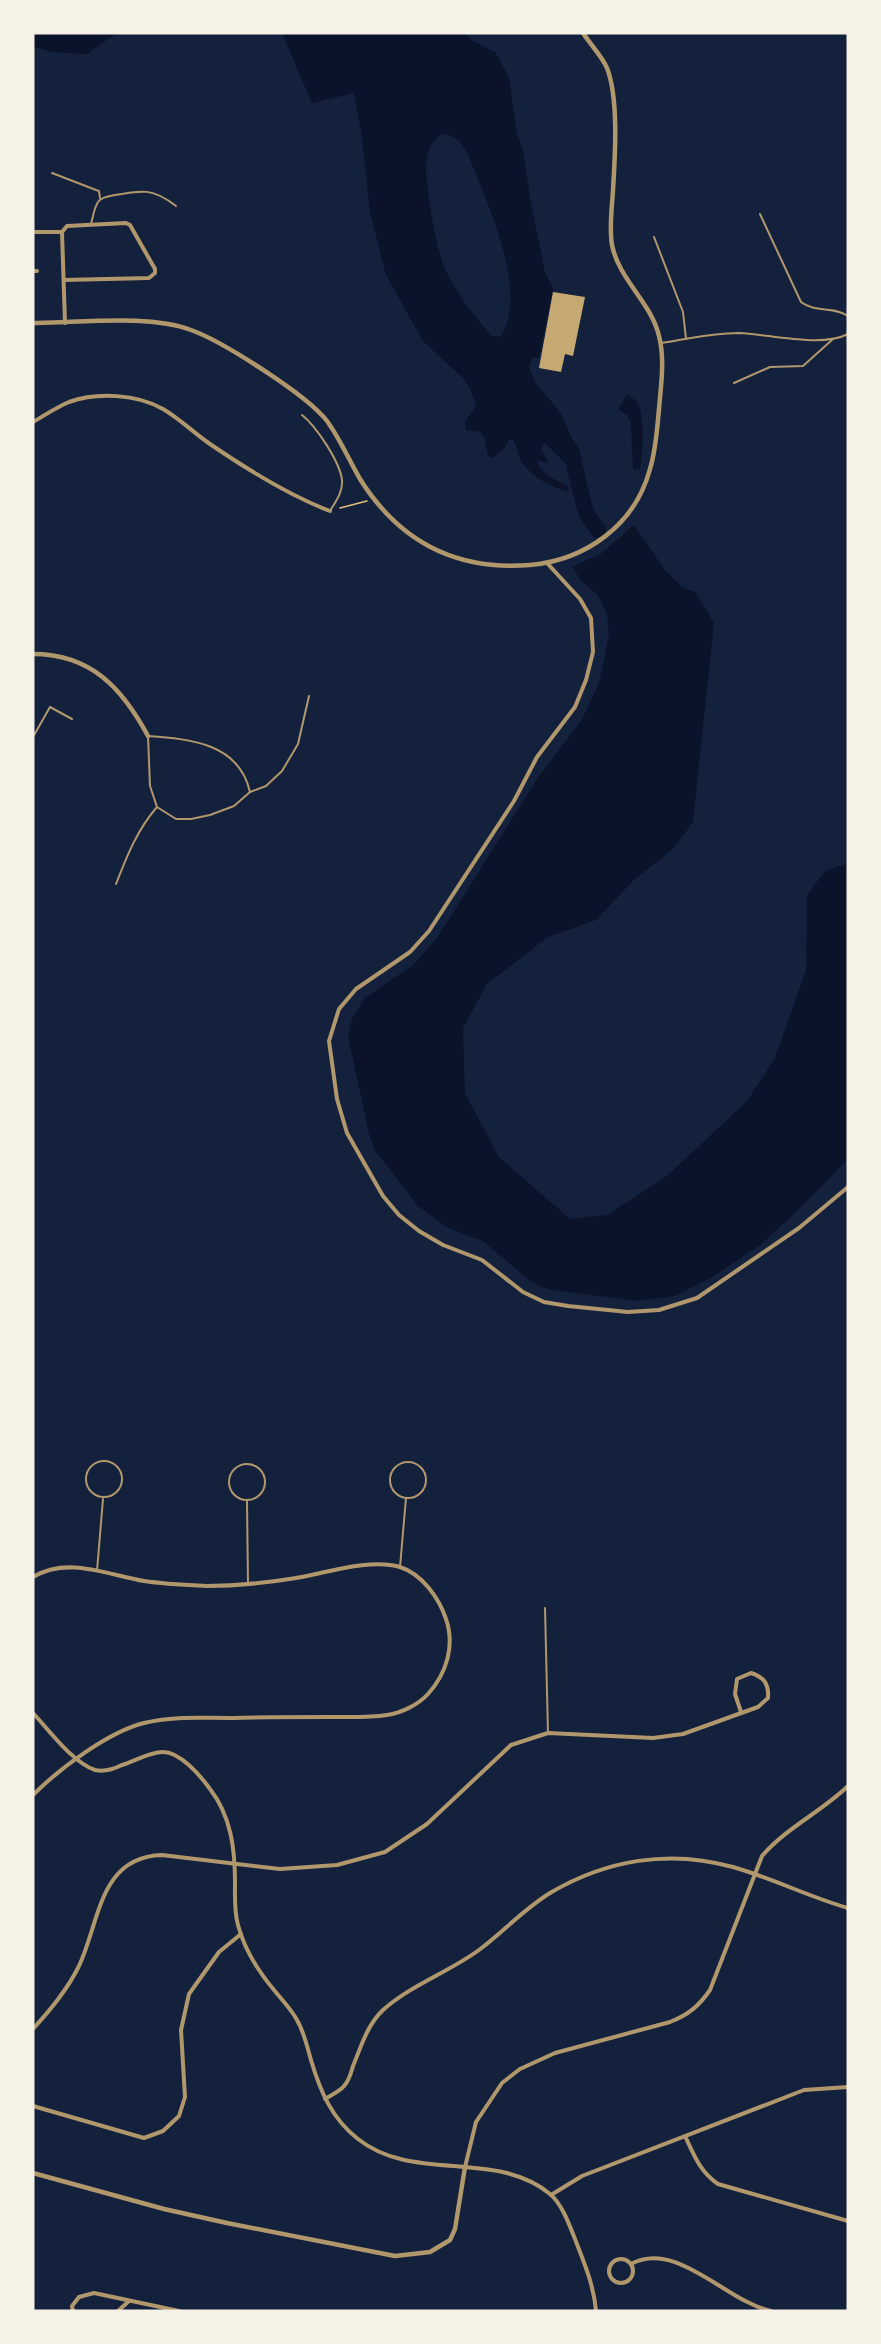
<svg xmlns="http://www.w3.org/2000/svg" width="881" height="2344" viewBox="0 0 881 2344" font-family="'Golos Text',sans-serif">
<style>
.water{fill:#0b132b;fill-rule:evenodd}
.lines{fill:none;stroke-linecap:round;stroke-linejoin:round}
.river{stroke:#0b132b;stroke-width:16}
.building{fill:#c6a872}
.path{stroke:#e5c07b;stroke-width:1.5}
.service{stroke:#b1986c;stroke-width:2}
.minor{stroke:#b1986c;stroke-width:4}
.tertiary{stroke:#b1986c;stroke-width:4.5}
</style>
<rect width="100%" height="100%" fill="#14213d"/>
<g class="water">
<polygon points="33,33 117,33 87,54 53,52 33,47"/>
<path d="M282,33H464L473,41L495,52L509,77L517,134L523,150L531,203L545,272L553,289L539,358L533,357L529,368L536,383L562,415L572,439L579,447L586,481L581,488L571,479L566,464L544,442L541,449L548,462L546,463L537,460C541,476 557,479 568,487L569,491C553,490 530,475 521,461C517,454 517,446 513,440H509L504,449L492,458L488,456L484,437L480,432L466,430L465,421L474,410L476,404L471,391L464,379L423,341L386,275L370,213L362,137L354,93L312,103ZM442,134C456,135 461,143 468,154C485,199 531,293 500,337L492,336C474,316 456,293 445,269C436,250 423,176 427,156C429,147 434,139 442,134Z"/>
<path d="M627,395C632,397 636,400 638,404C645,417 643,454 640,469L633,470L631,423L627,415L618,409Z"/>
<polygon points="634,525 665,570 682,587 695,592 714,623 693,822 674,848 633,881 596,920 548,937 487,984 463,1028 465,1093 499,1157 570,1219 607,1215 668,1175 747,1101 775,1058 806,970 807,895 825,871 848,863 848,1159 796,1212 760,1245 714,1276 675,1296 638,1301 553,1290 541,1287 529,1280 483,1241 448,1228 418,1206 376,1152 370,1138 348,1037 352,1018 365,998 413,965 437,938 537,779 581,721 599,683 609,635 607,614 597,594 582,582 572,567 602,553"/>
</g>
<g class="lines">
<polyline class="river" points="575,469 586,513 598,530"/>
</g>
<polygon class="building" points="553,292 585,297 573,356 565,354 561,372 539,368"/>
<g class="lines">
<polyline class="path" points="340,508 367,501"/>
<g class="service">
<polyline points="52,173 96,190 99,191 100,198"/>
<path d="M760,214L801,302C815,313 834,306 848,316"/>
<path d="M91,224C93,217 94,208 98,202C101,197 109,196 115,195C142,190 153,188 176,206"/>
<polyline points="654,237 683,312 686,339"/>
<path d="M661,343C686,339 713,333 739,333C768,334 821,348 848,334"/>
<polyline points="734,383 770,367 803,366 833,339"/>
<path d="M302,415C316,426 340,462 342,480C343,492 336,501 330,511"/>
<polyline points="33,737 50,707 72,719"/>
<path d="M250,792C239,743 190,739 148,736L150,786L157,807L176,819H191L210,815L234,806L250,792L266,786L282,771L298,744L309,696"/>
<path d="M116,884C127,856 137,830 157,807"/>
<circle cx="104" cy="1479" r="18"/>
<circle cx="408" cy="1480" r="18"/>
<circle cx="247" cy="1482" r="18"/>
<polyline points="247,1501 248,1585"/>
<polyline points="400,1567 406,1498"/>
<polyline points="97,1571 103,1499"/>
<polyline points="545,1608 548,1733"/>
</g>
<g class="minor">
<polyline points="33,232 62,232"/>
<polyline points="33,271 37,271"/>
<polyline points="64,280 149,278 155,273 155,269 130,225 126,223 67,226 62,232 65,323"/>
<path d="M33,422C45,415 57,407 69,402C97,392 137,394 163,409C180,419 194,433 210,444C248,470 288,495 330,511"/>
<polyline points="547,563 580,599 591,618 593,652 586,680 575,707 537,757 514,801 429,931 410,952 356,989 339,1009 329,1041 337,1099 347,1133 383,1196 399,1215 419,1231 443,1245 482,1260 523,1292 544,1302 568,1306 628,1312 659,1310 697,1298 799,1228 848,1187"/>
<path d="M33,1577C68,1556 108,1575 144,1581C164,1584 186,1585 206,1586C236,1586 266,1583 296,1578C326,1573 370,1558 400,1567C422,1574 439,1598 446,1619C455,1645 447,1673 428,1694C418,1705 401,1713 387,1715C368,1718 348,1717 329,1717C296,1717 263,1717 229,1718C201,1718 172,1716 144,1723C108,1732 59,1769 33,1795"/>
<path d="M33,1713C49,1730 72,1762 95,1770C104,1772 114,1769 122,1765C135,1761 149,1752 163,1752C180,1752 200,1775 210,1789C231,1816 235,1849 235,1882C235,1896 234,1911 238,1925C244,1948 258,1971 274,1990C282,2000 291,2009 297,2020C304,2032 307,2046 311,2060C320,2091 332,2119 358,2139C413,2183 496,2149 550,2194C562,2204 569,2224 575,2239C584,2262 594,2286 596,2311"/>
<path d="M33,2029C51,2009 67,1990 79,1966C100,1921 99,1857 162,1855L280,1869L337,1865L385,1852L427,1824L511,1745L548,1733L653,1738L683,1734L758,1707L768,1698C769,1684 764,1677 751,1673L737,1679L735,1694L741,1712"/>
<path d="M325,2099C331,2095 339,2092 344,2086C349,2081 351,2073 353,2066C361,2047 367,2025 383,2010C411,1985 449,1972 479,1950C503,1932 524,1909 550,1893C606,1860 669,1849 733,1867C772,1878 809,1897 848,1908"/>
<polyline points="33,2106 144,2138 163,2131 179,2116 185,2097 181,2030 189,1994 219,1952 241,1934"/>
<path d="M685,2136C694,2155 700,2172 718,2184L848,2221"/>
<path d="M465,2167L476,2122L502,2083L520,2069L555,2053L670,2022C688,2015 699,2006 710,1990L762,1856C786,1828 821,1812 848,1786"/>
<polyline points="551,2195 582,2176 804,2090 848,2087"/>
<circle cx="621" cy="2271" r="12"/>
<path d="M631,2264C676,2239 727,2302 771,2311"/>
<polyline points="73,2311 72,2306 79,2297 94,2293 179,2311"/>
<polyline points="118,2311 128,2302"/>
</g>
<g class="tertiary">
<path d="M33,323C79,323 149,314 191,330C222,341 307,395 327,421C340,439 349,460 360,479C399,541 456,571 530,565C586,560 635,525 650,469C656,450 657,429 659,409C661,385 665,359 659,336C651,302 619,280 612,245C609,227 612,208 613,190C615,157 619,99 607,68C602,56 590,44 583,33"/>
<path d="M33,654C91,654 122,688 148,736"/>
<polyline points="33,2173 164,2209 227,2223 395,2256 430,2252 450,2240 455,2229 465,2167"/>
</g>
</g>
<rect width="881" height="2344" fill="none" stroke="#f6f1e7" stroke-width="69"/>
</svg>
